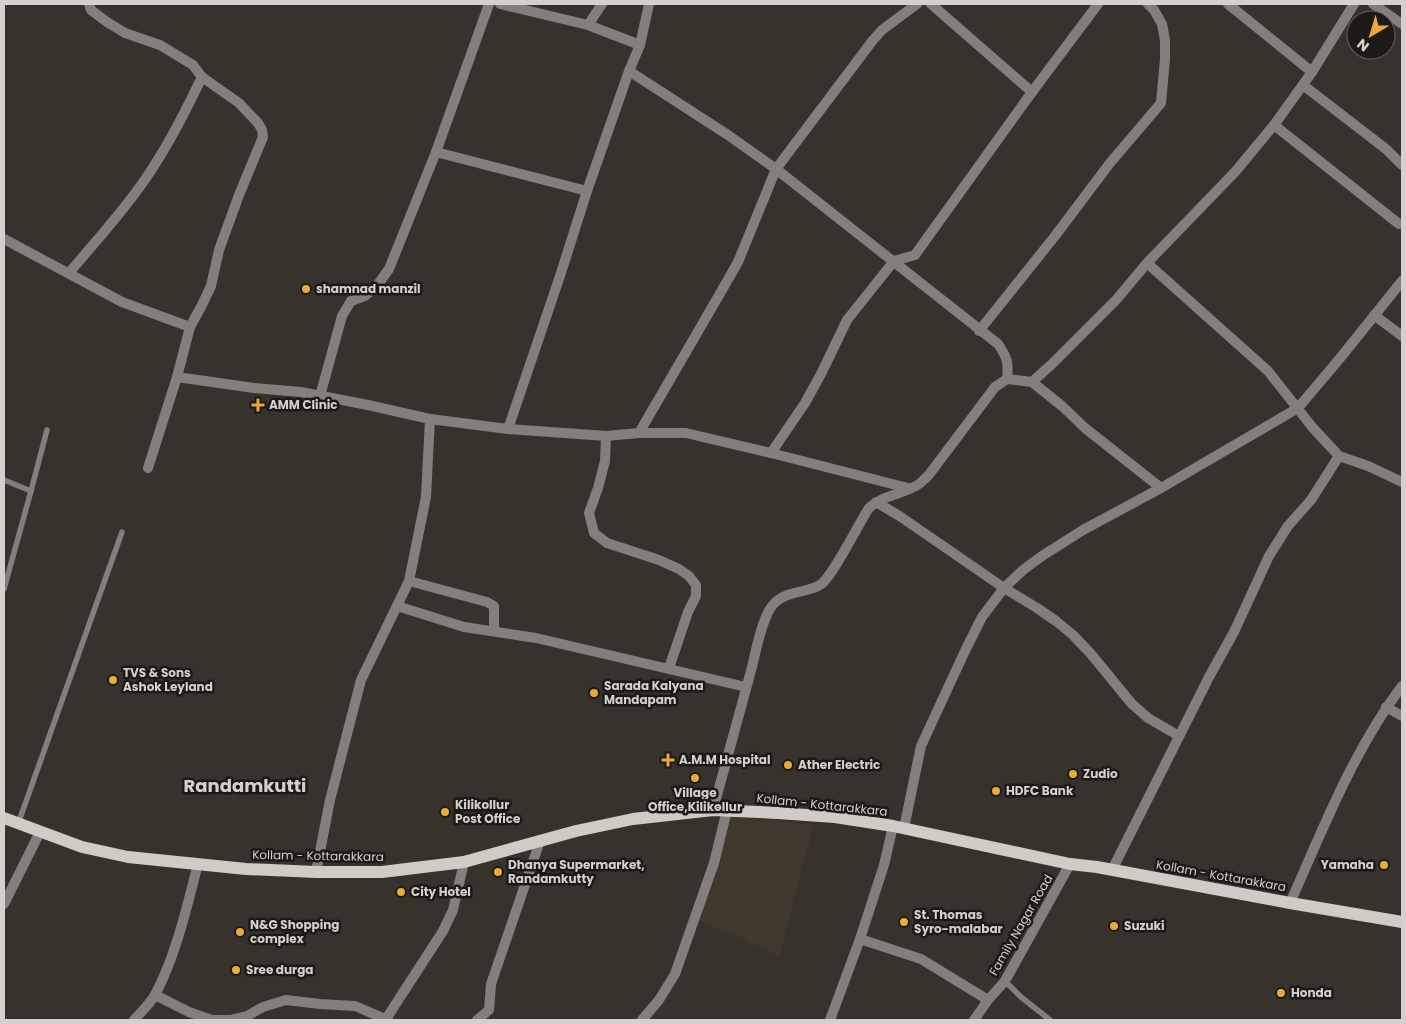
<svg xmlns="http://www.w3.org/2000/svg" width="1406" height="1024" viewBox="0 0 1406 1024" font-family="Poppins,sans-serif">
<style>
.built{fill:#40382c}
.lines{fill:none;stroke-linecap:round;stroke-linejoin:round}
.service{stroke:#827f7c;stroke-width:5.5}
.minor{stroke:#827f7c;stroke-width:10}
.tertiary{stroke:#827f7c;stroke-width:10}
.primary{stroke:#d0cbc4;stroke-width:12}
.poi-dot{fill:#eaaa39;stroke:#1c1a17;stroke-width:2}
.labels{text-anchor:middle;stroke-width:5;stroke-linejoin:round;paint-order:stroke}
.poi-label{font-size:12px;font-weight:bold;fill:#d4d1cd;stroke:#1c1a17;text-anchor:start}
.street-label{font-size:12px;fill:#d4d1cd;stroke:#1c1a17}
.district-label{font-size:18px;font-weight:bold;fill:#d4d1cd;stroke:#1c1a17}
</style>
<rect width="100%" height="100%" fill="#37322c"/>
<polygon class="built" points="730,816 814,825 780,957 698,920"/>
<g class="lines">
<g class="service">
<polyline points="4,480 31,491"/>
<polyline points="4,589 31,491 47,430"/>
<polyline points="18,824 122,532"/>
<polyline points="1005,981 1021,997 1050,1020"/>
</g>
<g class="minor">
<polyline points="89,4 91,10 107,22 125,33 160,45 193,65 202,77 239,103 258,123 262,130 263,137 239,195 219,250 211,286 202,305 190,327 177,377 148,468"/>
<polyline points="500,4 588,25 640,45"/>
<polyline points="931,4 1032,92"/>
<polyline points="1228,4 1312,72"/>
<polyline points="1373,4 1402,24"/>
<polyline points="588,25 602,4"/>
<path d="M629,71L728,135L776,169L998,344C1007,357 1009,363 1007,379"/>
<polyline points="1303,85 1386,149 1402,165"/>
<polyline points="1274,125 1399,224"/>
<polyline points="436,152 489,4"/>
<polyline points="4,239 122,302 190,327"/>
<polyline points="1147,263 1268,371 1313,428 1339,456 1368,466 1402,482"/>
<path d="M69,273C95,242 123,212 146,178C168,146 185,112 202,77"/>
<polyline points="1374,315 1402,336"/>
<polyline points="979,331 1055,236 1110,163 1161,103 1165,59 1165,40 1162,24 1154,10 1148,4"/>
<polyline points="177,377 254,388 301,392 368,405 430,419 508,429 606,436 639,433 686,433 771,453 908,488"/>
<polyline points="1032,382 1062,406 1085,428 1161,488"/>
<polyline points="320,396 342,316 351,301 365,296 376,287 389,269 436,152 587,191"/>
<polyline points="508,429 560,276 587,191 629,71 640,45 649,4"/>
<polyline points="639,433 718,297 738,262 776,169 873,40 882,30 917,4"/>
<polyline points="606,436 605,461 598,488 589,513 594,533 607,543 659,560 679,569 689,576 696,585 696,596 688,612 669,668"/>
<polyline points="771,453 805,403 821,374 847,320 894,261 915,255 1032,92 1098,4"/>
<polyline points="876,502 901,517 1004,588 1037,608 1056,621 1073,635 1091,654 1132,704 1148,718 1179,736"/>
<polyline points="409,581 487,602 494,606 494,627"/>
<polyline points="397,606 464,627 536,638 746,687"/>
<polyline points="1386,707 1402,716"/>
<path d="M713,810C726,762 739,714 752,667C756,650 762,619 772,606C784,590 805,594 820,585C832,578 859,523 869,508C884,494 903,495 919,484C922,482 925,478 928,476L995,387L1007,379L1032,382L1052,364L1116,300L1147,263L1235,172L1274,125L1312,72L1354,4"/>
<polyline points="893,826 884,865 860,939 921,959 988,1000"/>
<polyline points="904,828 921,746 965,651 982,617 1004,588 1023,570 1042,556 1083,530 1161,488 1298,408 1341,357 1402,281"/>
<polyline points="1112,870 1209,677 1234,632 1269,556 1288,526 1311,500 1339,456"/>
<polyline points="316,872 330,800 361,680 409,581 426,497 430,419"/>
<path d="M1290,903C1323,829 1353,751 1402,686"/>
<polyline points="4,904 40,832"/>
<polyline points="155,995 189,1012 212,1020 230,1020 247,1016 263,1007 286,1000 320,1004 355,1006 388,1020"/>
<polyline points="386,1019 443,931 453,910 464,862"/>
<polyline points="477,1020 489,1010 491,984 540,841"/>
<polyline points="642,1020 659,1000 675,974 714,863 727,810"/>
<polyline points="830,1020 860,939"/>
<polyline points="974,1020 988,1000 1005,981 1070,864"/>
</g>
<path class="tertiary" d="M134,1020C141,1012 151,1003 156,993C176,955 187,906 198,864"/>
<polyline class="primary" points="4,818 82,847 128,857 246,869 316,872 382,872 464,862 576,831 633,819 713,810 778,813 835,817 893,826 1070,864 1097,867 1290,903 1402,922"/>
</g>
<g class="poi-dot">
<circle cx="306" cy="289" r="5"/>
<path d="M255.5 397.5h5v5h5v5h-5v5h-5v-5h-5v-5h5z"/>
<circle cx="113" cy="680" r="5"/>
<circle cx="594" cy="693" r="5"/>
<path d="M665.5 752.5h5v5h5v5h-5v5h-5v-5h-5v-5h5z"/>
<circle cx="788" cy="765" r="5"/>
<circle cx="1073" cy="774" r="5"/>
<circle cx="695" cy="778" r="5"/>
<circle cx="996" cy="791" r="5"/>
<circle cx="445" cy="812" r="5"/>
<circle cx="1384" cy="865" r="5"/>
<circle cx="498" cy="872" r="5"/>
<circle cx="401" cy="892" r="5"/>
<circle cx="904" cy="922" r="5"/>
<circle cx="1114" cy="926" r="5"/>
<circle cx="240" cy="932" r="5"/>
<circle cx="236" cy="970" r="5"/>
<circle cx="1281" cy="993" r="5"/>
</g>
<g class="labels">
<g class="poi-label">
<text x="316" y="293">shamnad manzil</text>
<text x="269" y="409">AMM Clinic</text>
<text x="123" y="677">TVS &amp; Sons<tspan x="123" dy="14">Ashok Leyland</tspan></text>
<text x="604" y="690">Sarada Kalyana<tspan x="604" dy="14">Mandapam</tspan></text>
<text x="679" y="764">A.M.M Hospital</text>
<text x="798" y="769">Ather Electric</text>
<text x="1083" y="778">Zudio</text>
<text x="1006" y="795">HDFC Bank</text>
<text x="695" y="797" text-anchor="middle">Village<tspan x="695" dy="14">Office,Kilikollur</tspan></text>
<text x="455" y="809">Kilikollur<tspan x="455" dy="14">Post Office</tspan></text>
<text x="508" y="869">Dhanya Supermarket,<tspan x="508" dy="14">Randamkutty</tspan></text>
<text x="1374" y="869" text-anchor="end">Yamaha</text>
<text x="411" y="896">City Hotel</text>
<text x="914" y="919">St. Thomas<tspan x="914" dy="14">Syro-malabar</tspan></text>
<text x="250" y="929">N&amp;G Shopping<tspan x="250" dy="14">complex</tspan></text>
<text x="1124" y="930">Suzuki</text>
<text x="246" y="974">Sree durga</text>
<text x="1291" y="997">Honda</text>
</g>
<g class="street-label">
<text transform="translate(822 805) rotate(6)" y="4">Kollam - Kottarakkara</text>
<text transform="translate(318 856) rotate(1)" y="4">Kollam - Kottarakkara</text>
<text transform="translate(1221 876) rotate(10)" y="4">Kollam - Kottarakkara</text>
<text transform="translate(1021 925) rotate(-60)" y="4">Family Nagar Road</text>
</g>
<g class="district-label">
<text x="245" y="792">Randamkutti</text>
</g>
</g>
<rect width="1406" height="1024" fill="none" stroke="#d4d1cd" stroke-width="10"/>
<g transform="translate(1371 35) rotate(218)"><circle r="24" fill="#1c1a17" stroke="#666360"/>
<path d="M0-4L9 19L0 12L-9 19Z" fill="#eaaa39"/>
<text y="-8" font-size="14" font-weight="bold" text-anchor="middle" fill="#d4d1cd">N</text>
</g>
</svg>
